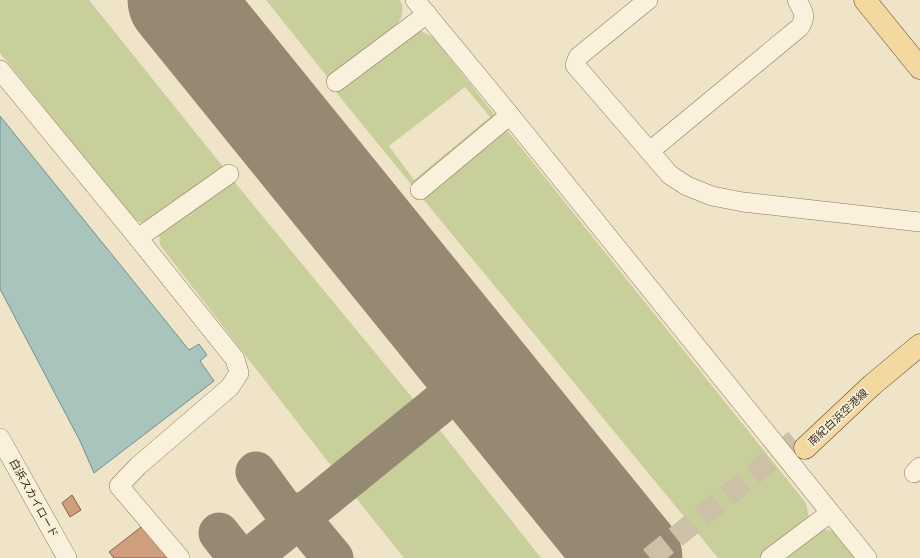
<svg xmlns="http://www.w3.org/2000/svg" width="920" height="558" viewBox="0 0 920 558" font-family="'Times New Roman','Noto Sans JP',serif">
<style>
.green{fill:#c9cf9b;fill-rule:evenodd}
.water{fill:#a9c4bc;stroke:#6f938a}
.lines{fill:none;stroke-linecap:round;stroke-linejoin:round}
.taxiway{stroke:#968974;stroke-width:41}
.runway{stroke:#968974;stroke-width:103}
.building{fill:#cf9f7d;stroke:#8d5f41}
.major-tunnel{stroke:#ccc0a6;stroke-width:22;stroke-dasharray:22 11;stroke-linecap:butt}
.minor-casing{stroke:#8d765c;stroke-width:20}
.major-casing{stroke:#5b4430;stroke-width:23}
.minor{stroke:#faf1dc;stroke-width:19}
.major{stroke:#f3d9a0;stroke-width:22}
.labels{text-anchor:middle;stroke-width:3.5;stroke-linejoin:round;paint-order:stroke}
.street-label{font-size:11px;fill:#3d2e20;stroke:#f7eed8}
</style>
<rect width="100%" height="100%" fill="#f0e4c8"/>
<g class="green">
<polygon points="0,0 89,0 224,168 156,217 142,223 133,219 0,53"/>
<path d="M266,0H400C403,5 403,12 401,18C396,31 343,68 329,79Z"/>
<path d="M413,31H421L433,37L495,115V122L414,188L335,91ZM465,87L490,117L414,180L389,146Z"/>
<polygon points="499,129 507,130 806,503 809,517 762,558 718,558 419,194"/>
<polygon points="232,179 415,401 332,467 160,245 159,234"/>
<polygon points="439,429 541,558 404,558 352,493"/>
<path d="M815,528C842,530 844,538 860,558H778Z"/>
</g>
<polygon class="water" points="0,116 189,350 199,344 207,355 200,361 214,381 94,473 80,441 0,289"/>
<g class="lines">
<g class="taxiway">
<polyline points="256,472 283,509 295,514 308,511"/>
<polyline points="308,511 305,520 308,528 333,558"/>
<polyline points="219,533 234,552 242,557 253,555"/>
<polyline points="250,558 480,371"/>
</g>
<polyline class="runway" points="179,0 631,558"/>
</g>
<g class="building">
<polygon points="72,495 81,510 70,517 62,503"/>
<polygon points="145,524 171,558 114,558 109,552"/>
</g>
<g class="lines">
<polyline class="major-tunnel" points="650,558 797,439"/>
<g class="minor-casing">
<g id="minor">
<polyline points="415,0 510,115 867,558"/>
<polyline points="648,0 578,57 575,65 670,175 687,186 712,196 743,202 920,222"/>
<polyline points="0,70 138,238 235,359 239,373 230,387 138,466 119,486 180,558"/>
<polyline points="336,82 427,14"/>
<path d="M650,151L800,27C807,16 803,11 797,0"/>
<polyline points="420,190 510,115"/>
<polyline points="138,238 229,174"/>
<polyline points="0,438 67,558"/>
<polyline points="914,473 920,467"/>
<polyline points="770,558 830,513"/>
</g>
</g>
<g class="major-casing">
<g id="major">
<polyline points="865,0 920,68"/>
<polyline points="805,448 872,385 920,345"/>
</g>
</g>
<use href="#minor" class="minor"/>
<use href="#major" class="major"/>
</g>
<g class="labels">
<g class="street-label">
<text transform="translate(838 417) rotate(-43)" y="4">南紀白浜空港線</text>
<text transform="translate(34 498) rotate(61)" y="4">白浜スカイロード</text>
</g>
</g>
</svg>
